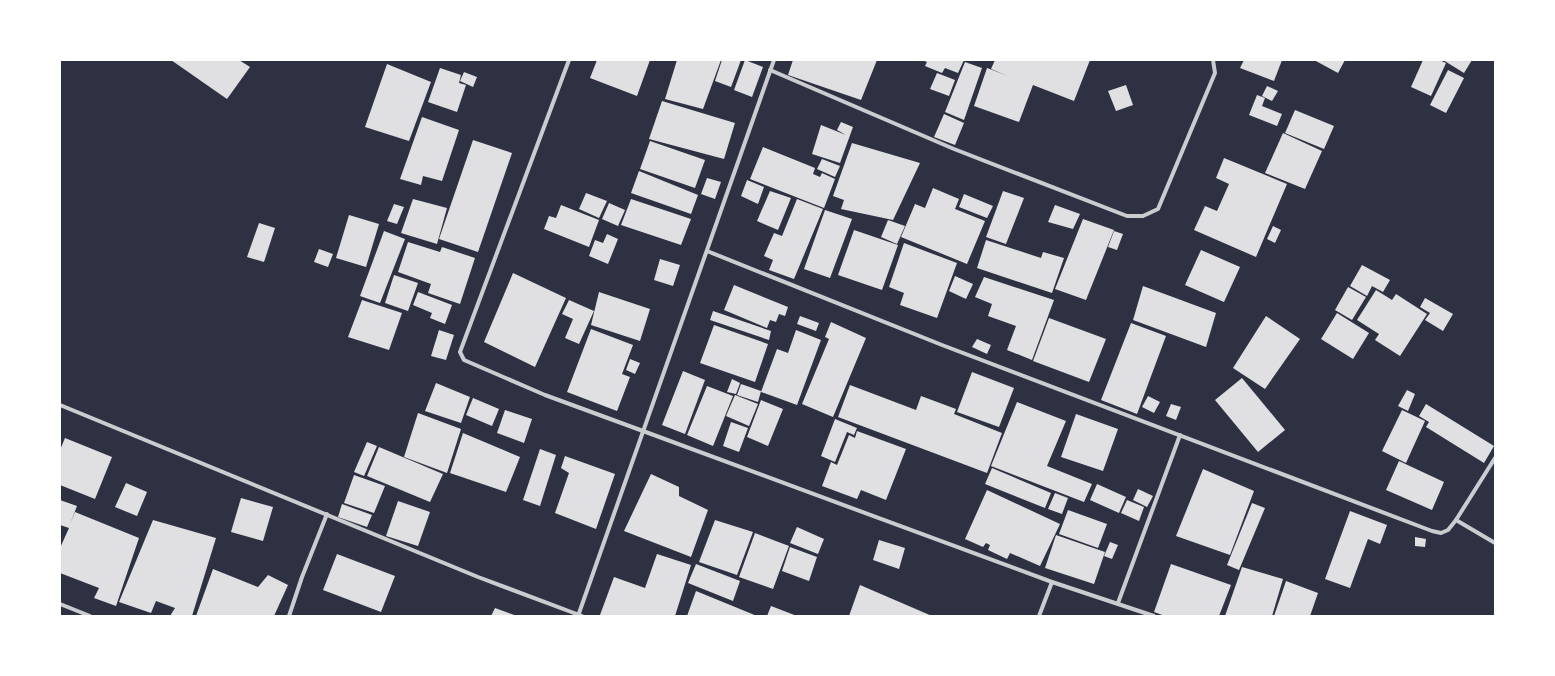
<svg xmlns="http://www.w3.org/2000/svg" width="1555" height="676" viewBox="0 0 1555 676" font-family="Quicksand,sans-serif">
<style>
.building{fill:#e0e0e3}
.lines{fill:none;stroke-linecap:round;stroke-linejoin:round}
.minor{stroke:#caccd0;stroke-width:4}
</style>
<rect width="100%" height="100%" fill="#2d3142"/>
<g class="building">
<polygon points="171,60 239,60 250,67 227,99"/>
<polygon points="597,60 650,60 637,96 590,78"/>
<polygon points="677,60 721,60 703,109 665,99"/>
<polygon points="722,60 741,60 731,87 715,81"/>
<polygon points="745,60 763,67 752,97 734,90"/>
<polygon points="793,60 877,60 861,100 788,75"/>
<polygon points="922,60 964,60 958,73 945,68 942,73 925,66 927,62"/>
<polygon points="995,60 1090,60 1074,101 1033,85 1019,122 974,106 987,68 1008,76 991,69"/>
<polygon points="1244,60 1282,60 1274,81 1240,68"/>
<polygon points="1314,60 1345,60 1338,73"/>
<polygon points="1423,60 1439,60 1446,63 1431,96 1411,87"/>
<polygon points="1443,60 1472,60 1464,73"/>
<polygon points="965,62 982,68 964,120 945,112"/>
<polygon points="387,64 431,82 409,141 365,127"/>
<polygon points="440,68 461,75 459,83 466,85 457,112 428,102"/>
<polygon points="1448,70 1464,78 1446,113 1430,105"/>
<polygon points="464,72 477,77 473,87 460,81"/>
<polygon points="937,73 955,80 949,96 930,89"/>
<polygon points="1126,85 1133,105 1116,111 1108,91"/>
<polygon points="1267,86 1278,91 1272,101 1262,96"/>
<polygon points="1257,95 1265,98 1262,106 1282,114 1277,126 1249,115"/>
<polygon points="662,101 735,123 724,159 649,139"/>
<polygon points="1295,110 1334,126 1324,149 1285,133"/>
<polygon points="944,114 964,123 955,145 934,137"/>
<polygon points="422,117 459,130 442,181 423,176 421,185 400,179"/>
<polygon points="841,122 853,127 840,163 812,154 821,125 846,135 837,130"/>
<polygon points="1283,133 1322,151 1305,189 1265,173"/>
<polygon points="473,140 512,153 478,252 439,239"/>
<polygon points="650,141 705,160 695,188 640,169"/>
<polygon points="852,143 920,163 893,220 841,209 844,200 833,196"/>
<polygon points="763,147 815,168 813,174 820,177 822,173 835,179 824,208 750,179"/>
<polygon points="1224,158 1287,184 1256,257 1194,230 1205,206 1217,211 1229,184 1216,178"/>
<polygon points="822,159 840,166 835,177 817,169"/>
<polygon points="639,171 698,195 691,214 631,193"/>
<polygon points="707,178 721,182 715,199 701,194"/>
<polygon points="747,180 764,187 758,204 741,196"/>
<polygon points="933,188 959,199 955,209 985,221 967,264 901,237 915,204 925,208"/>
<polygon points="770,191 791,198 778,230 757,221"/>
<polygon points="1003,191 1024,198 1006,244 986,237"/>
<polygon points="586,193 607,201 599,218 579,209"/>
<polygon points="964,194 993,206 987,218 959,207"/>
<polygon points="413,199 447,208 437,244 401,233"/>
<polygon points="631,199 691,219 681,245 621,225"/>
<polygon points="797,199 823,209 794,279 769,270 773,260 764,256 774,233 782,236"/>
<polygon points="609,203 625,210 618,226 602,219"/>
<polygon points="394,204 404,207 397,224 387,221"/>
<polygon points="561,205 599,220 589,247 544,229 549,216 556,218"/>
<polygon points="1055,205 1080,214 1073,229 1048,222"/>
<polygon points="825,210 852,219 830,278 804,269"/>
<polygon points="349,215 379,224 366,267 336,258"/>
<polygon points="1083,219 1114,230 1086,300 1055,289"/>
<polygon points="888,220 905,226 897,244 881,237"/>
<polygon points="259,223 275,228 264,262 247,257"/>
<polygon points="1273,226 1281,230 1275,243 1267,239"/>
<polygon points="854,230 898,245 882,290 838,275"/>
<polygon points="384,231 405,239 380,303 360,296"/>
<polygon points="1114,231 1123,234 1117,250 1108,247"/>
<polygon points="607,234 618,239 608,264 589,256 595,240 603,243"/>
<polygon points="986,240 1041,258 1043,252 1064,258 1052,293 977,268"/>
<polygon points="408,242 440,252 442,247 475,258 460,304 428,293 431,284 398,272"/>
<polygon points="904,243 957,263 937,318 900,305 904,293 889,287"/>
<polygon points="319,249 333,254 328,267 314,262"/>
<polygon points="1201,250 1240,267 1224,302 1185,285"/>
<polygon points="660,259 680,265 673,286 654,280"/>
<polygon points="1362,265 1390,280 1383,292 1372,286 1367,296 1350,286"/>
<polygon points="513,273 566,298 535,367 484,342"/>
<polygon points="394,275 418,283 408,311 385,303"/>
<polygon points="955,276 973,284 966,299 949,291"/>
<polygon points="984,277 1054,300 1032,360 1007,350 1016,326 988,316 992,304 975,297"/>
<polygon points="734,285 788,307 785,316 779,314 776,322 770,320 767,328 724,310"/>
<polygon points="1143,286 1216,313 1206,347 1133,320"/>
<polygon points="1348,287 1366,297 1352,320 1335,310"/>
<polygon points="1376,290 1392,300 1396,294 1427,314 1400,356 1375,340 1379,334 1357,320"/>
<polygon points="418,292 452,305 445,324 430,318 432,313 413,305"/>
<polygon points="599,292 650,309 640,341 591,325"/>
<polygon points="1425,298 1453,314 1443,331 1425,320 1430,313 1420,307"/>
<polygon points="362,300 402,313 389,350 348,337"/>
<polygon points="569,300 594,311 579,344 565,338 573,319 562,314"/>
<polygon points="713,311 771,331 769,340 710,320"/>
<polygon points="1337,313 1369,333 1353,359 1321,339"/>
<polygon points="800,316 819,323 816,331 797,324"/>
<polygon points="1266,316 1300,339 1265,389 1233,368"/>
<polygon points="1049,318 1106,339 1089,382 1033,361"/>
<polygon points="831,322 866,338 833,417 802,404 829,339 825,337"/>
<polygon points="1131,323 1166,336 1137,414 1101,400"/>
<polygon points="714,325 768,344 755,382 700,363"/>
<polygon points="591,329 633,345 622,374 630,377 617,411 567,392"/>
<polygon points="439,330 454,335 446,360 431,356"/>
<polygon points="796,330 821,340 797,405 761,392 777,349 788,353"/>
<polygon points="977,339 991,345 987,354 972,347"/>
<polygon points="630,359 640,363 635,374 626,370"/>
<polygon points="683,371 705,380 685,434 662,425"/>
<polygon points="972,372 1014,388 999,427 957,412"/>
<polygon points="1242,378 1285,430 1258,452 1215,400"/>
<polygon points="732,379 740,383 736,394 727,392"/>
<polygon points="436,383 470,397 461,423 425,411"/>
<polygon points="741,384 761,391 758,402 737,395"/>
<polygon points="850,385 916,410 921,396 956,409 954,414 1002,433 987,473 838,417"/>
<polygon points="707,386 733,396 713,446 687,435"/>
<polygon points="1407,390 1415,394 1408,411 1398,406"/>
<polygon points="735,395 758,404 749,426 726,416"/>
<polygon points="1148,396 1160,402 1154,413 1142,407"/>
<polygon points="473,398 499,409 492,426 466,415"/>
<polygon points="761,400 783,409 768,446 747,437"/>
<polygon points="1017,402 1066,421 1047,466 1092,484 1084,502 991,466"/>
<polygon points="1171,404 1181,407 1176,420 1166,416"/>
<polygon points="1426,404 1494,446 1484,463 1426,427 1429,422 1419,416"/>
<polygon points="505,410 532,419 524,443 497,433"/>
<polygon points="1402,410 1425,421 1406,463 1382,451"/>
<polygon points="418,413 461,429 447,473 404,457"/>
<polygon points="1076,414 1118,429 1103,471 1061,457"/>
<polygon points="835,419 857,428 854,435 847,432 835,462 821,456"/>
<polygon points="731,422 748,428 739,452 723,446"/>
<polygon points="857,431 906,449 886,500 861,490 857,499 822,486 831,462 837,465 849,435 855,438"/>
<polygon points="463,433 520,457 506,492 450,473"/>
<polygon points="65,438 112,457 95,499 60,485 60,450"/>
<polygon points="367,442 377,446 364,476 354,472"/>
<polygon points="379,447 443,474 430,502 367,476"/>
<polygon points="540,449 556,455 540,506 523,500"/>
<polygon points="565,456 615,474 596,529 555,513 569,473 561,468"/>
<polygon points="1399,461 1444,482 1432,510 1386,490"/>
<polygon points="992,468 1051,493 1045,508 985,484"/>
<polygon points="1203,469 1254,491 1230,555 1176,536"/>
<polygon points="651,474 679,487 679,496 708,510 691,557 624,531"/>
<polygon points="354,475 385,486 374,513 344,503"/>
<polygon points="126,483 147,492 137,516 115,507"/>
<polygon points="1097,484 1126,497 1119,513 1090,500"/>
<polygon points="1138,489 1153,496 1147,507 1133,500"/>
<polygon points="987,490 1060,524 1040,566 1010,553 1007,559 988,550 990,545 986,543 983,547 965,539"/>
<polygon points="1055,493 1068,498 1062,514 1048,509"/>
<polygon points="241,498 273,507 263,541 231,532"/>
<polygon points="60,500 77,506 70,524 75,512 139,538 116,606 94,598 99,588 60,573 60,548 69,528 60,525"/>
<polygon points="1127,500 1144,507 1139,521 1121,513"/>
<polygon points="398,501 430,512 418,546 386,536"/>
<polygon points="1252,503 1265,508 1239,570 1227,565"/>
<polygon points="342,504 372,515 367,527 338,517"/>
<polygon points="1068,510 1107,524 1098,548 1059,534"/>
<polygon points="1350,511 1387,525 1380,544 1368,539 1350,588 1325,579"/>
<polygon points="153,520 216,538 192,616 170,616 175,608 156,601 151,613 119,602"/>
<polygon points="715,520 753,532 737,575 699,562"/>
<polygon points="797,527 824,539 818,554 790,543"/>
<polygon points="755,533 789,546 773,589 739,577"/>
<polygon points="1056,535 1105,552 1094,584 1045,568"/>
<polygon points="1415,537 1426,539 1425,547 1415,546"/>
<polygon points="879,540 905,548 899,569 873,560"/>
<polygon points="1110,542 1118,545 1112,559 1104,556"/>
<polygon points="790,547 817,557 809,581 782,571"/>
<polygon points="337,554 395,576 381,612 323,590"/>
<polygon points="657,554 691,565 675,616 604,616 600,615 614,577 645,588"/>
<polygon points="696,564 740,581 733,601 688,583"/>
<polygon points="1171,564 1231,585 1219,616 1165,616 1154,612"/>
<polygon points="1242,567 1283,579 1272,616 1225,616"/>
<polygon points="213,569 258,587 268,575 288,585 274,616 196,616"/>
<polygon points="1286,581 1318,593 1310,616 1274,616"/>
<polygon points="860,585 932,616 849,616"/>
<polygon points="696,591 757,616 687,616"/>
<polygon points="771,606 797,616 767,616"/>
<polygon points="495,608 517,616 491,616"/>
</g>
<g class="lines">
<g class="minor">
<polyline points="569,60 460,352 464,360 545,395 643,431 1052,582 1154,616"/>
<polyline points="770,70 954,149 1127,216 1143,216 1158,209 1215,73 1213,60"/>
<polyline points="707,251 942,345 1432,531 1441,533 1448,530 1456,520 1495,458"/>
<polyline points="60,405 478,577 582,616"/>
<polyline points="1456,520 1495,543"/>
<polyline points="1118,603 1180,435"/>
<polyline points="60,604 90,616"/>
<polyline points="289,616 302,577 327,514"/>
<polyline points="578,616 774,60"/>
<polyline points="1039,616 1052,582"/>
</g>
</g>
<rect width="1555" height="676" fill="none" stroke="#ffffff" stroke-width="122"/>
</svg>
